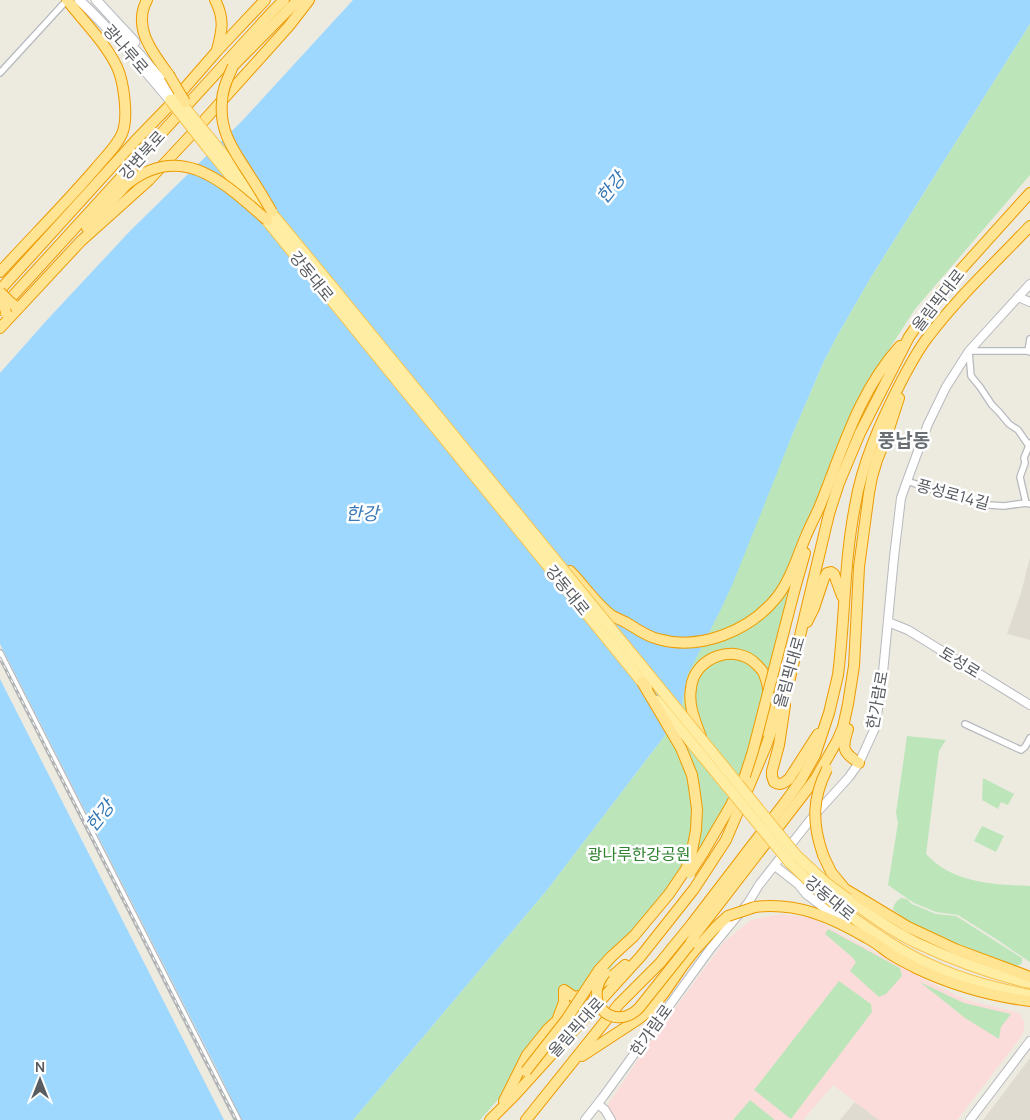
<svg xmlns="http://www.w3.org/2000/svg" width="1030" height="1120" viewBox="0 0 1030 1120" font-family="Manrope,'Noto Sans KR',sans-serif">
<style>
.education{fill:#dfdbd1}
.medical{fill:#fcdcda}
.green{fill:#bce6ba}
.water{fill:#9ed8ff}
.pier{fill:#edeae0}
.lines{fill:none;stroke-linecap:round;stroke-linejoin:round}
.minor-casing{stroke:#b6b9be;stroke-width:8}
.tertiary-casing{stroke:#b6b9be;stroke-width:10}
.secondary-casing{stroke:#b6bac0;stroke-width:11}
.primary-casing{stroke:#f8c34d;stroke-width:12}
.trunk-casing{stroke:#ed9b00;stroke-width:12}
.minor{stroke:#fff;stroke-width:5.5}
.tertiary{stroke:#fff;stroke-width:8}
.secondary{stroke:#fff;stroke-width:9}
.primary{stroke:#ffeda3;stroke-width:10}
.trunk{stroke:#ffe494;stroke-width:10}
.rail-casing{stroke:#b2b3b3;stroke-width:3}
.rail{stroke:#fff;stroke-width:1;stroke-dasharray:4;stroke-linecap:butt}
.primary-bridge-casing{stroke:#f8c34d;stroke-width:12;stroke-linecap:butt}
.trunk-bridge-casing{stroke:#ed9b00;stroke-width:12;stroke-linecap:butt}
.primary-bridge{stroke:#ffeda3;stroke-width:10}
.trunk-bridge{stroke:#ffe494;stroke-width:10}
.labels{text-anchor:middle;stroke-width:5;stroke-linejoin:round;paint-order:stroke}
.street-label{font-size:16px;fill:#595d62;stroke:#fff}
.park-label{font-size:16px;fill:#2f8330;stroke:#fff}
.water-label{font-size:18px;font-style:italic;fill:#3778b6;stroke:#fff}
.quarter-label{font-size:19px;font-weight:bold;fill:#6a6f74;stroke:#fff}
</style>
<rect width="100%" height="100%" fill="#edeae0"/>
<g class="education">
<polygon points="1030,558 1030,640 1007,634 1021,593"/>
<polygon points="1030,1058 1030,1120 983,1120 1002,1095"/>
<polygon points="855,1102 879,1120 840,1120"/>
</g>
<polygon class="medical" points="782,914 812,918 927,981 967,1000 1019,1013 1024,1021 1024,1030 1021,1037 957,1120 879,1120 833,1085 803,1120 615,1120 607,1106 645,1049 724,942 751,920"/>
<g class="green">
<polygon points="1030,24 1030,175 915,309 888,351 865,390 844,431 822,484 805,539 763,700 744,765 721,819 702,853 578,1009 480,1120 353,1120 547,890 669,730 682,705 687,676 793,433 824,361 837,336 871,277"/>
<path d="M907,736L946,740L939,751L926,854C954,884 992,884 1030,886V962L996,939L958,915L936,912L914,903L888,885L898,823L896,813Z"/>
<polygon points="983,778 1014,794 1008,805 1001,802 998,809 982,800"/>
<polygon points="982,826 1004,836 996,852 974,841"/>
<path d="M901,898L907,899L912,904L936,914L956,916L1022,958V963L1019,965L1014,966L955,947L900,920L899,914L893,910C894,904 896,901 901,898Z"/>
<polygon points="828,929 900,968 902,976 886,994 879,997 850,971 856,962 852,957 825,934"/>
<polygon points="839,981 871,1004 872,1012 791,1119 754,1090"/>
<polygon points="920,982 964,1003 1011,1014 1001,1027 999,1039 965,1018"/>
<polygon points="750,1100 775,1120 733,1120"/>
</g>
<polygon class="water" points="353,0 1030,0 1030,24 871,277 837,336 824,361 793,433 733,583 720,611 687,676 682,705 669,730 547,890 353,1120 0,1120 0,373 47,320 130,231 243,120"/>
<polygon class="pier" points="0,644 219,1073 242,1120 224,1120 0,679"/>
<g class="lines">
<g class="minor-casing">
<g id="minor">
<polyline points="0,73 67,0"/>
<polyline points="1028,351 1030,339"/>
<polyline points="1029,446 1018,430 1009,424 999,412 992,405 980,387 971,376 969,351 1028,351 1030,352"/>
<polyline points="907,481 950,496 989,505 1004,506 1026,503 1030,504"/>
<polyline points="1026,503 1020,477 1025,463 1024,458 1030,443"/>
<polyline points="0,653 238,1120"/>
<polyline points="965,724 1021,750 1025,747 1030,738"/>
</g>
</g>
<g class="tertiary-casing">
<g id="tertiary">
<polyline points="1018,297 1030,302"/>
<polyline points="888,622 908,630 1030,705"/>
<polyline points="775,866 798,884 806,894 840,920"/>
<polyline points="598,1104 605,1110 611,1120"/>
<polyline points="585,1120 603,1097 711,948 748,903 759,885 811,819 849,777 859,763 875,728 882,683 894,557 901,498 907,481 928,424 946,387 969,351 1030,284"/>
<polyline points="970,1120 1030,1041"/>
</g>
</g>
<g class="secondary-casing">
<g id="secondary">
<path d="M79,0C112,31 141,66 170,100"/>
<polyline points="96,0 135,42"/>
<polyline points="124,38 140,55 175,96"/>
</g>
</g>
<g class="primary-casing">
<g id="primary">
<polyline points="213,142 335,290"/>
<polyline points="207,147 329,297"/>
<path d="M848,899C870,915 892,931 917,943C953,960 991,974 1030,983"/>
<path d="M846,913C873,932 901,952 931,965C963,980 996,988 1030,995"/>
</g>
</g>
<g class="trunk-casing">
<g id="trunk">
<path d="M147,0C132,28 153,53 169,75"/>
<path d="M215,0C225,19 222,31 217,50"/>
<polyline points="233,66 298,0"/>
<polyline points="87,228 127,184"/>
<path d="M0,272C32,237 65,204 96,168C104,158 119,144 123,131C128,116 124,82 117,67C105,42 84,22 67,0"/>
<polyline points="0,290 136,140 170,105 217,51 265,0"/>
<polyline points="0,310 272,12 284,0"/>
<polyline points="0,328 81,241 149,180 191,135 289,26 309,0"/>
<path d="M570,571C584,585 595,603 611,615C615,618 620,619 625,622C636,628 645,636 658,639C700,651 750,631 777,597C791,579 797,557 806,536C810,526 815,517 819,508C842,452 858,392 900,346"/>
<polyline points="795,588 805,553"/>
<polyline points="807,622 814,608 824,578 827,573 831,572 834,574 842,596"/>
<path d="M785,705L779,745L772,771V776L774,782C780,786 784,783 789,779L818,734"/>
<path d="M848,729C842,748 842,752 859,763"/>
<path d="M701,737C695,720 688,706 691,688C694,657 736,642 757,665C760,668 763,671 764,674C772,693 769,712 767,732"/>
<polyline points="703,853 731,805 745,776"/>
<polyline points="823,855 831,872 845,889 908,927 955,949 1030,977"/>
<path d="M755,907C797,902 831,917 867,938C875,942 882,948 889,953C898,959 907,963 916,968C952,985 990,996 1030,1001"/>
<polyline points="690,944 695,935 816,778 837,741 843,727 848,704 854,666 859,567 869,493 872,477 877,460 886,438 899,398"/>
<polyline points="596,986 610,978 625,965"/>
<polyline points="558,1018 564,1002 564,990 574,997 584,995"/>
<polyline points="582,1056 640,1018 652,1008 664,993 684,964 695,950 715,928 728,916"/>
<polyline points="504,1101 527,1055 548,1029 574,1005"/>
<polyline points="490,1120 514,1096 641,956 694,889 726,840 766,746 789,682 829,514 839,483 860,433 909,337 929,308 948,284 1030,193"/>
<path d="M526,1120L619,1004L660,963L691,925L786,801L801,780L815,755L829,713L838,675C845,619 844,562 855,506C862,463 881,421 901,382C909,367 917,351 928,337C958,297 995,263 1030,226"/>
</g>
</g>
<use href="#minor" class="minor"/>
<use href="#tertiary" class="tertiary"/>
<use href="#secondary" class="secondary"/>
<use href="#primary" class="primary"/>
<use href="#trunk" class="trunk"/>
<g class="rail-casing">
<polyline id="rail" points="0,658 236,1120"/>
</g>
<use href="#rail" class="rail"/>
<g class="primary-bridge-casing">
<g id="primary-bridge">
<polyline points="177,98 213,142"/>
<polyline points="170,100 207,147"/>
<polyline points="335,290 797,856 825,882 848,899"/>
<polyline points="329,297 647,688"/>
<polyline points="657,701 790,863 818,890 846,913"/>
</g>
</g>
<g class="trunk-bridge-casing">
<g id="trunk-bridge">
<path d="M233,66C228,78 222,89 222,102C219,133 235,152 250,176C258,188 265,200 272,212"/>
<polyline points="169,75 185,102"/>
<path d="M127,184C183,140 225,184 267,220"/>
<polyline points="0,292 10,302 14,305"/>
<polyline points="0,302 5,308 6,313"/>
<polyline points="745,776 753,751 795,588"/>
<path d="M823,855C812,823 812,799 827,769"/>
<polyline points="690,873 703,853"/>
<polyline points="728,916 755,907"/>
<path d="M605,973C581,1003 614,1033 639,1008L690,944"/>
<polyline points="526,1071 566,1020 599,970 611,957 634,936 669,894 686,869 691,856 696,830 697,809 694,787 692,775 681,748 642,682"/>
</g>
</g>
<use href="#primary-bridge" class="primary-bridge"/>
<use href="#trunk-bridge" class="trunk-bridge"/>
</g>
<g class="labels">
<g class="street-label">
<text transform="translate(126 49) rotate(49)" y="6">광나루로</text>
<text transform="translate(142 155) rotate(-48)" y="6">강변북로</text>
<text transform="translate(312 276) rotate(51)" y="6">강동대로</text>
<text transform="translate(938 300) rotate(-52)" y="6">올림픽대로</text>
<text transform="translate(953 494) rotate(15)" y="6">풍성로14길</text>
<text transform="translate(568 590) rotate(51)" y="6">강동대로</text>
<text transform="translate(960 662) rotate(31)" y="6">토성로</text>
<text transform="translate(789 672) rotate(-74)" y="6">올림픽대로</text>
<text transform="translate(877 700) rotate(-80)" y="6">한가람로</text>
<text transform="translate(830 898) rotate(40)" y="6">강동대로</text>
<text transform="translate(576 1027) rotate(-48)" y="6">올림픽대로</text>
<text transform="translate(651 1030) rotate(-54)" y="6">한가람로</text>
</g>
<g class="park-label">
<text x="639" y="860">광나루한강공원</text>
</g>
<g class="water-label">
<text transform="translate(611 188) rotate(-51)" y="6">한강</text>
<text x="362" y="520">한강</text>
<text transform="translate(100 816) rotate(-51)" y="6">한강</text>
</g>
<g class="quarter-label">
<text x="904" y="447">풍납동</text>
</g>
</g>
<g transform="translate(40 1080)" stroke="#ffffff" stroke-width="4" paint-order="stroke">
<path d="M0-4L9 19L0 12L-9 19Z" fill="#595d62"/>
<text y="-8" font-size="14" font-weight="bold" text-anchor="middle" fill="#595d62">N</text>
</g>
</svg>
